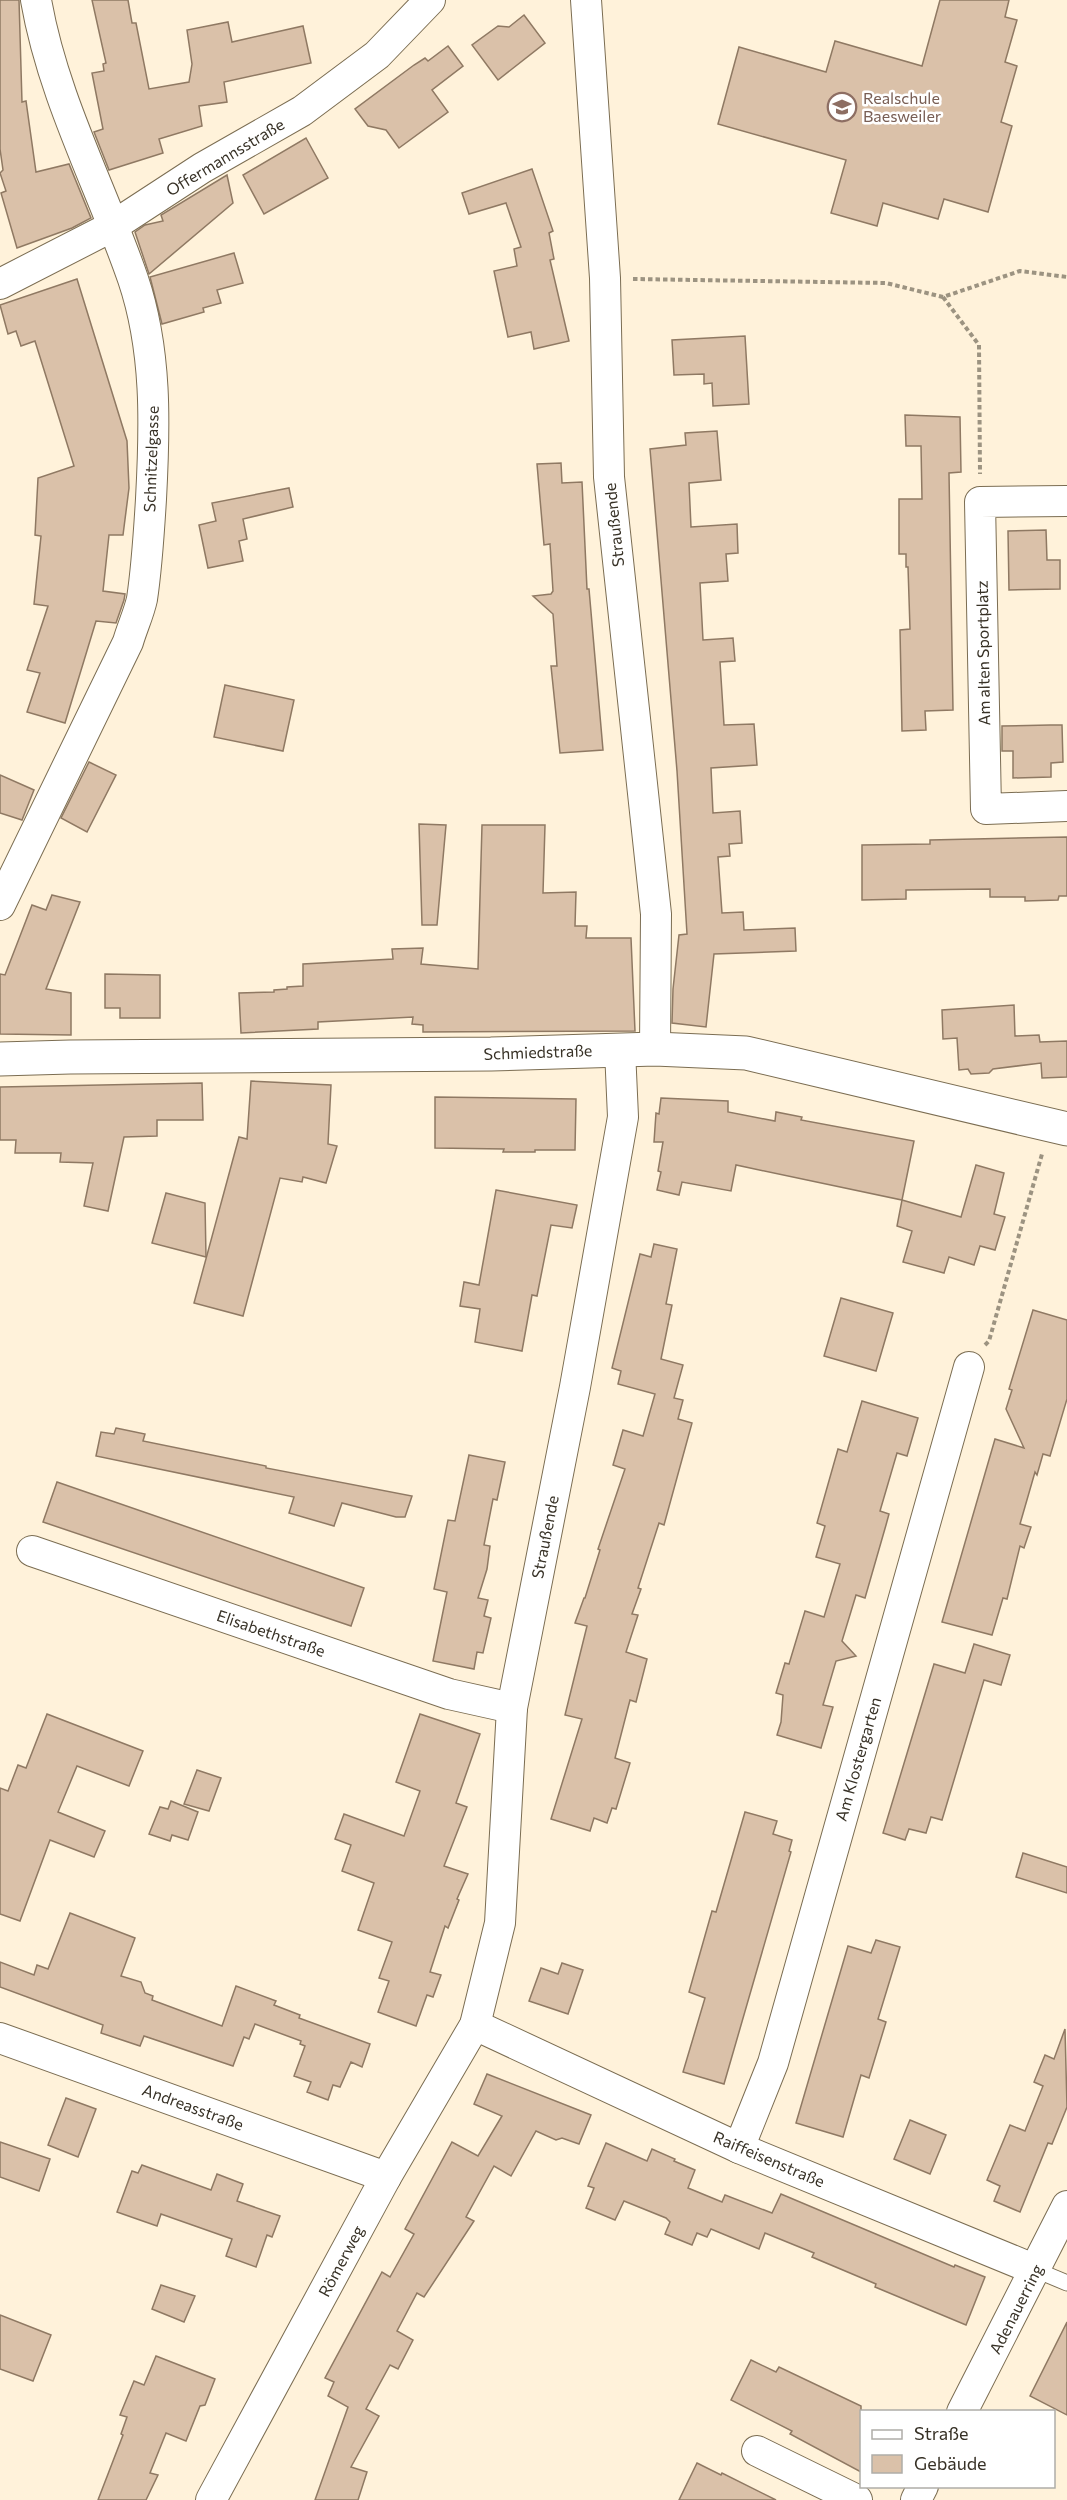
<svg xmlns="http://www.w3.org/2000/svg" width="1067" height="2500" viewBox="0 0 1067 2500" font-family="Commissioner,sans-serif">
<style>
.building{fill:#dac1a9;stroke:#8f7963;stroke-width:1.5}
.lines{fill:none;stroke-linecap:round;stroke-linejoin:round}
.lane-casing{stroke:#7b6d52;stroke-width:17}
.street-casing{stroke:#7b6d52;stroke-width:32}
.secondary-casing{stroke:#7b6d52;stroke-width:35}
.path{stroke:#9c9381;stroke-width:4;stroke-dasharray:4.5 3;stroke-linecap:butt}
.lane{stroke:#fff;stroke-width:15}
.street{stroke:#fff;stroke-width:30}
.secondary{stroke:#fff;stroke-width:33}
.labels{text-anchor:middle;stroke-width:5;stroke-linejoin:round;paint-order:stroke}
.education-label{font-size:16px;fill:#785e54;stroke:#fff;text-anchor:start}
.street-label{font-size:16px;fill:#373126;stroke:#fff}
</style>
<rect width="100%" height="100%" fill="#fff2da"/>
<g class="building">
<polygon points="0,0 19,0 22,102 26,101 36,172 69,164 91,218 72,228 17,248 1,193 6,191 0,173 3,170 0,149"/>
<polygon points="92,0 128,0 132,23 136,23 149,89 189,82 192,64 187,30 228,22 232,42 303,26 311,63 224,82 227,102 199,106 202,126 159,139 163,153 109,170 94,132 103,129 92,73 104,71 103,64 106,63"/>
<polygon points="940,0 1009,0 1005,17 1017,20 1005,62 1017,66 1001,122 1012,126 988,212 944,199 938,219 883,203 877,226 831,213 846,160 718,124 739,47 826,72 835,41 922,66"/>
<polygon points="524,15 545,43 498,80 472,45 498,26 509,27"/>
<polygon points="448,46 463,66 432,90 448,112 399,148 386,130 368,126 355,109 414,65 425,58 428,61"/>
<polygon points="306,138 328,178 264,214 243,175"/>
<polygon points="532,169 553,231 549,233 554,259 550,260 569,341 534,349 531,332 508,337 494,271 517,266 514,249 521,247 506,203 469,214 462,193"/>
<polygon points="227,175 233,203 149,274 135,232 145,225 163,221 161,215"/>
<polygon points="234,253 243,283 217,290 221,303 203,308 204,312 162,324 150,277"/>
<polygon points="77,279 127,441 129,488 123,535 109,535 103,591 125,594 124,600 116,623 96,621 65,723 27,712 40,673 27,670 48,606 34,604 41,536 35,535 38,478 74,466 35,341 21,346 16,331 8,334 0,305"/>
<polygon points="745,336 749,404 713,406 712,383 704,384 704,374 674,375 672,340"/>
<polygon points="905,415 960,417 961,472 949,473 953,710 925,711 926,730 902,731 900,630 910,629 908,567 906,567 906,554 899,554 899,499 922,499 921,446 906,446"/>
<polygon points="717,431 721,480 689,483 691,527 737,524 738,553 726,554 728,581 700,583 703,640 733,638 735,661 720,662 724,725 754,724 757,765 711,768 713,813 740,811 742,843 729,844 730,856 718,857 722,913 743,912 744,930 795,928 796,951 714,954 706,1027 672,1023 673,989 679,935 687,934 677,771 650,449 686,445 685,433"/>
<polygon points="561,463 562,483 582,482 587,589 589,589 603,750 560,753 551,666 557,666 553,614 533,596 551,594 553,591 550,544 544,545 537,464"/>
<polygon points="289,488 293,507 243,519 247,539 239,541 243,561 208,568 199,525 216,521 212,503"/>
<polygon points="1046,530 1047,560 1060,560 1060,589 1009,590 1008,531"/>
<polygon points="225,685 294,700 283,751 214,737"/>
<polygon points="1050,725 1062,725 1063,762 1051,763 1051,777 1013,778 1013,751 1002,751 1002,726"/>
<polygon points="89,762 116,775 87,832 61,818"/>
<polygon points="0,775 34,790 22,820 0,813"/>
<polygon points="419,824 446,825 437,925 422,925"/>
<polygon points="482,825 545,825 543,893 576,892 575,926 587,926 586,938 631,938 635,1031 423,1032 423,1025 412,1024 413,1017 318,1022 318,1029 241,1033 239,993 274,992 274,990 287,989 287,987 303,986 303,964 393,959 392,949 423,948 421,964 478,969"/>
<polygon points="1067,837 1067,896 1059,896 1058,900 1025,901 1025,897 990,897 990,889 906,890 906,899 862,900 862,845 930,844 930,840"/>
<polygon points="52,895 80,902 46,989 71,993 71,1035 0,1034 0,974 5,975 32,905 46,910"/>
<polygon points="105,974 160,975 160,1018 120,1018 120,1008 105,1008"/>
<polygon points="1014,1005 1015,1036 1039,1035 1040,1042 1067,1041 1067,1077 1042,1078 1041,1063 993,1069 989,1073 971,1074 968,1069 959,1070 957,1038 943,1039 942,1010"/>
<polygon points="251,1081 331,1085 328,1144 337,1146 326,1183 303,1177 302,1182 280,1178 243,1316 194,1303 239,1137 247,1139"/>
<polygon points="202,1083 203,1120 157,1120 157,1136 124,1137 108,1211 84,1206 93,1163 60,1162 61,1153 15,1153 16,1140 0,1140 0,1087"/>
<polygon points="435,1097 576,1099 575,1150 535,1150 535,1152 503,1152 504,1149 435,1148"/>
<polygon points="661,1098 728,1101 728,1112 775,1121 776,1112 802,1117 801,1120 914,1141 902,1200 736,1165 731,1191 682,1182 679,1195 657,1190 661,1172 658,1171 663,1142 654,1142 656,1113 659,1114"/>
<polygon points="976,1165 1004,1173 994,1214 1005,1217 995,1250 980,1246 974,1265 949,1257 944,1273 903,1262 912,1231 897,1226 902,1200 961,1217"/>
<polygon points="496,1190 577,1205 572,1228 551,1225 537,1296 532,1295 522,1351 475,1342 480,1309 460,1306 464,1282 479,1285"/>
<polygon points="166,1193 205,1203 206,1257 152,1243"/>
<polygon points="654,1244 677,1249 666,1304 672,1305 661,1359 683,1365 674,1398 683,1400 678,1419 692,1423 664,1525 659,1523 638,1588 641,1589 632,1614 638,1615 626,1652 647,1659 636,1702 630,1700 615,1758 630,1763 616,1809 612,1808 607,1823 594,1818 590,1831 551,1819 582,1719 565,1715 587,1626 575,1623 584,1598 585,1598 600,1550 598,1549 625,1469 613,1465 623,1430 643,1436 655,1394 618,1384 621,1371 612,1368 640,1254 651,1257"/>
<polygon points="841,1298 893,1313 876,1371 824,1356"/>
<polygon points="1033,1310 1067,1320 1067,1399 1050,1456 1043,1454 1037,1475 1035,1472 1020,1524 1031,1527 1024,1548 1020,1546 1007,1599 1003,1598 992,1635 942,1622 995,1439 1024,1448 1006,1409 1012,1390 1009,1389"/>
<polygon points="862,1401 918,1418 907,1456 897,1453 880,1511 889,1514 886,1525 865,1598 856,1595 842,1641 856,1656 836,1661 823,1705 833,1707 821,1748 777,1735 781,1722 783,1695 776,1693 785,1663 789,1664 805,1611 824,1617 840,1564 816,1557 825,1526 817,1523 838,1449 847,1452"/>
<polygon points="116,1428 145,1434 143,1441 266,1466 266,1468 412,1496 405,1517 396,1517 342,1503 334,1526 289,1513 294,1497 96,1456 101,1432 114,1434"/>
<polygon points="469,1455 505,1462 497,1500 493,1499 484,1545 490,1546 487,1569 478,1598 488,1600 484,1616 491,1618 483,1653 477,1652 474,1669 433,1661 447,1592 434,1589 448,1520 455,1521"/>
<polygon points="57,1482 364,1588 351,1626 43,1522"/>
<polygon points="974,1644 1010,1655 1001,1685 984,1680 942,1820 931,1817 926,1833 909,1829 905,1840 883,1833 934,1664 965,1673"/>
<polygon points="47,1714 143,1751 129,1786 77,1766 58,1812 105,1831 94,1857 50,1840 20,1921 0,1914 0,1788 8,1791 18,1765 26,1768"/>
<polygon points="420,1714 480,1734 456,1803 467,1807 444,1866 468,1874 457,1899 459,1900 448,1928 445,1926 430,1972 441,1975 433,1997 427,1995 416,2026 378,2012 389,1981 379,1978 392,1942 358,1930 374,1883 342,1871 351,1845 335,1839 344,1814 404,1836 420,1791 396,1782"/>
<polygon points="197,1770 221,1778 209,1811 184,1804"/>
<polygon points="171,1801 198,1812 188,1840 172,1835 170,1841 149,1834 160,1807 168,1809"/>
<polygon points="745,1812 777,1821 773,1834 792,1840 789,1851 791,1852 724,2084 683,2072 705,1998 689,1992 712,1911 716,1912"/>
<polygon points="1023,1853 1067,1867 1067,1893 1016,1877"/>
<polygon points="70,1913 135,1938 121,1976 141,1982 145,1993 153,1996 152,2000 222,2026 236,1986 276,2001 274,2005 300,2015 299,2018 370,2044 362,2067 351,2062 340,2087 333,2085 328,2100 307,2092 311,2082 294,2076 305,2046 300,2044 301,2041 255,2024 249,2039 244,2037 233,2066 144,2036 140,2046 101,2033 103,2025 0,1987 0,1962 34,1975 37,1965 48,1969"/>
<polygon points="876,1940 900,1947 878,2019 886,2022 869,2078 861,2075 843,2137 796,2123 848,1946 871,1953"/>
<polygon points="562,1963 583,1970 568,2014 529,2001 541,1968 558,1974"/>
<polygon points="1065,2029 1067,2107 1052,2144 1048,2143 1020,2212 994,2201 1000,2186 987,2180 1010,2125 1025,2131 1043,2086 1034,2082 1045,2055 1054,2059"/>
<polygon points="487,2074 591,2115 579,2144 562,2138 556,2140 536,2131 511,2176 494,2166 466,2217 474,2221 424,2297 417,2293 397,2331 413,2340 398,2369 390,2365 366,2409 379,2416 351,2467 367,2472 358,2500 315,2500 348,2407 328,2396 334,2382 325,2378 382,2272 390,2277 414,2234 405,2229 452,2142 478,2156 502,2116 474,2104"/>
<polygon points="66,2098 96,2109 78,2157 48,2145"/>
<polygon points="910,2120 946,2135 930,2174 894,2159"/>
<polygon points="0,2142 50,2159 39,2191 0,2177"/>
<polygon points="606,2143 647,2161 652,2149 675,2159 674,2161 695,2170 688,2188 722,2202 725,2195 772,2213 781,2194 954,2267 955,2265 985,2277 966,2325 875,2287 876,2284 812,2257 814,2253 765,2233 759,2249 711,2229 707,2237 697,2233 692,2245 665,2234 670,2222 666,2218 624,2201 615,2220 586,2208 594,2188 588,2186"/>
<polygon points="142,2165 211,2190 217,2174 243,2184 237,2201 280,2216 272,2237 267,2235 256,2267 226,2256 232,2239 161,2214 157,2226 117,2212 132,2171 138,2173"/>
<polygon points="161,2285 195,2296 184,2322 152,2309"/>
<polygon points="0,2315 51,2335 33,2381 0,2369"/>
<polygon points="1067,2322 1067,2415 1030,2396"/>
<polygon points="156,2356 215,2379 205,2405 200,2406 186,2441 166,2433 150,2473 158,2475 146,2500 98,2500 123,2435 121,2434 127,2417 120,2415 134,2381 144,2385"/>
<polygon points="751,2360 776,2372 779,2367 861,2406 861,2472 790,2434 792,2431 731,2400"/>
<polygon points="697,2463 721,2475 722,2473 776,2500 679,2500"/>
</g>
<g class="lines">
<g class="lane-casing">
<polyline id="lane" points="1036,2270 1067,2283"/>
</g>
<g class="street-casing">
<g id="street">
<polyline points="586,0 605,278 609,477 656,914 655,1049"/>
<polyline points="0,284 113,226 202,168 302,111 377,55 430,0"/>
<polyline points="1067,501 980,502 986,809 1067,806"/>
<path d="M0,905L128,642C132,628 139,613 142,599C147,566 149,532 151,499C155,425 157,350 133,279C101,186 53,98 36,0"/>
<polyline points="32,1551 449,1694 512,1708"/>
<polyline points="475,2025 739,2148 1036,2270"/>
<polyline points="0,2038 386,2177"/>
<polyline points="739,2148 773,2063 969,1367"/>
<polyline points="962,2412 1067,2206"/>
<polyline points="757,2451 857,2500"/>
<polyline points="211,2500 386,2177 475,2025 500,1923 512,1708 575,1387 623,1117 620,1050"/>
<polyline points="916,2500 923,2486"/>
</g>
</g>
<g class="secondary-casing">
<polyline id="secondary" points="0,1059 70,1057 491,1054 655,1049 746,1053 1067,1129"/>
</g>
<g class="path">
<polyline points="633,279 886,283 943,297 1020,271 1067,277"/>
<polyline points="943,297 979,345 980,474"/>
<polyline points="985,1345 989,1341 1042,1154"/>
</g>
<use href="#lane" class="lane"/>
<use href="#street" class="street"/>
<use href="#secondary" class="secondary"/>
</g>
<defs>
<g id="school-ring" transform="scale(1.5)"><circle r="9.5" fill="#fff" stroke="#8d6e63" stroke-width="1.5"/><path d="M0-5L7-2L0 1L-7-2ZM-4 1L0 2.5L4 1V4Q0 6-4 4Z" fill="#8d6e63"/></g>
</defs>
<g fill-rule="evenodd">
<use href="#school-ring" x="842" y="107"/>
</g>
<g class="labels">
<g class="education-label">
<text x="863" y="104">Realschule<tspan x="863" dy="18">Baesweiler</tspan></text>
</g>
<g class="street-label">
<text transform="translate(225 157) rotate(-31)" y="6">Offermannsstraße</text>
<text transform="translate(151 459) rotate(-88)" y="6">Schnitzelgasse</text>
<text transform="translate(614 525) rotate(-96)" y="6">Straußende</text>
<text transform="translate(983 653) rotate(-91)" y="6">Am alten Sportplatz</text>
<text transform="translate(538 1052) rotate(-2)" y="6">Schmiedstraße</text>
<text transform="translate(545 1537) rotate(-79)" y="6">Straußende</text>
<text transform="translate(271 1633) rotate(19)" y="6">Elisabethstraße</text>
<text transform="translate(858 1759) rotate(-74)" y="6">Am Klostergarten</text>
<text transform="translate(193 2107) rotate(20)" y="6">Andreasstraße</text>
<text transform="translate(769 2159) rotate(23)" y="6">Raiffeisenstraße</text>
<text transform="translate(341 2261) rotate(-62)" y="6">Römerweg</text>
<text transform="translate(1016 2309) rotate(-63)" y="6">Adenauerring</text>
</g>
</g>
<rect x="860" y="2410" width="195" height="78" fill="#ffffff" stroke="#afada8" stroke-width="1.5"/>
<rect x="872" y="2430" width="30" height="9" fill="#ffffff" stroke="#afada8" stroke-width="1.5"/>
<text x="914" y="2440" font-size="18" fill="#373126">Straße</text>
<rect x="872" y="2455" width="30" height="18" fill="#dac1a9" stroke="#afada8" stroke-width="1.5"/>
<text x="914" y="2470" font-size="18" fill="#373126">Gebäude</text>
</svg>
